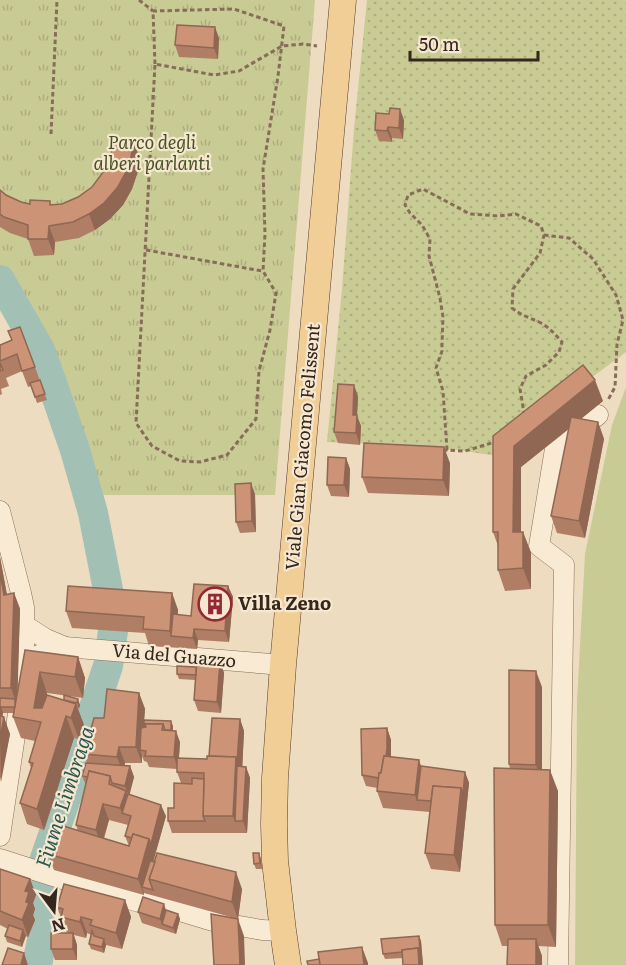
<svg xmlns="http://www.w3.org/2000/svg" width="626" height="965" viewBox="0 0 626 965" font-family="Literata,serif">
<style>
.grass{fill:url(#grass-dots)}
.park{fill:url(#park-tufts)}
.pitch{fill:#c9cb94}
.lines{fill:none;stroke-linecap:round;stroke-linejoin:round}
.river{stroke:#a3c0b5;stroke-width:30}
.minor-casing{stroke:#876d58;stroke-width:21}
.major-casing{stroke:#543c2d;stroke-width:27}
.path{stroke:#876d58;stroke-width:3;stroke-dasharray:4.5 3;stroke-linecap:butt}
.minor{stroke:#f9ead3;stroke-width:20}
.major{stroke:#f2ce97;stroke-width:26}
.wall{fill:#af7e65;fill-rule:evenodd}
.shaded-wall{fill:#8f6753}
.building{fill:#cc9376;stroke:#8f6753;stroke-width:1.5}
.labels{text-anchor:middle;stroke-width:4.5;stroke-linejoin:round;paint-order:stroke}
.park-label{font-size:18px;font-style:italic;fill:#4a5323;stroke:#f5e7d0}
.street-label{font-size:18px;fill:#36271d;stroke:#f5e7d0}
.poi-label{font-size:18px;font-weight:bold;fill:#36271d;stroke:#f5e7d0;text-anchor:start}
.water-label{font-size:20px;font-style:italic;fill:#2c5650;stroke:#f5e7d0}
</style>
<defs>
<pattern id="grass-dots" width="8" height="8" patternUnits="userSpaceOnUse" patternTransform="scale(1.5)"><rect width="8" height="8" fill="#c9cb94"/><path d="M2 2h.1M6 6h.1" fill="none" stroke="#adae7f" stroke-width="1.8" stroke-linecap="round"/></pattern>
<pattern id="park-tufts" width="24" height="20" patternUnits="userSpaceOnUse" patternTransform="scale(1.5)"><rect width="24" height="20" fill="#c9cb94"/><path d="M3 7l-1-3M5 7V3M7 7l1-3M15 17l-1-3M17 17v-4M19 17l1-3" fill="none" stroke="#adae7f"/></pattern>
</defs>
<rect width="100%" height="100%" fill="#eedcc0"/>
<polygon class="grass" points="367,0 626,0 626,352 583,384 497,456 438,447 327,442 342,289 354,129"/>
<polygon class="park" points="0,0 315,0 275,495 99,495 85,448 45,351 0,269"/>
<polygon class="pitch" points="626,387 626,965 575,965 577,700 585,554 612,425"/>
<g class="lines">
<g class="river">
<polyline points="0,280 40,350 46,366 75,450 93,513 111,605"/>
<polyline points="37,965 42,940 42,905 38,879 76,769 80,749 108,666 113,631"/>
</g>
<g class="minor-casing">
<g id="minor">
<polyline points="0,511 21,593 24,607 24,662 16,729 0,836"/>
<polyline points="65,647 283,665"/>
<polyline points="24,662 50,650 65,647 46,639 24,625"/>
<polyline points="0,859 103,892 139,902 163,906 216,922 262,930 283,931"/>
<polyline points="558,965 564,565 539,546 555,449 598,415"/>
</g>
</g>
<g class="major-casing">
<polyline id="major" points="288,965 283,931 275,861 274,824 275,778 283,665 343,0"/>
</g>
<g class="path">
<polyline points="139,0 153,11"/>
<polyline points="155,64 153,11 234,9 284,26 278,76 263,169 265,234 263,271 276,293 270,330 259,371 256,419 227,455 200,462 180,461 152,446 136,423 155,64 214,75 239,71 282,46 303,44 317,46"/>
<polyline points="51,134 57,0"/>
<polyline points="544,235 569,238 593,259 616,295 623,320 617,344 615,387 608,400"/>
<polyline points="146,250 262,271"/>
<polyline points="443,450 465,451 495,442"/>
<path d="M447,450L443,391L436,368L442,351V344L443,317L440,298L429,256L430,239L422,225L410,213L405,205L408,195L423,189L470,214L499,216L516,214L541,226L544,235L540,253L513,289L512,308C522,316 528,317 539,322C549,327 555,334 562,342L559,352L546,365L526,376L520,389L524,413"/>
</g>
<use href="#minor" class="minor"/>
<use href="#major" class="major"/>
</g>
<g class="wall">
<polygon points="219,38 218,59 179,57 175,45"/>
<polygon points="404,120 403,139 392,138 392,142 379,141 375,130"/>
<polygon points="139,156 137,174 132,189 123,205 110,219 95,230 79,238 55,242 54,255 34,256 28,239 10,233 0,227 0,190 6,195 21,202 30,204 50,201 51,205 62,204 78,197"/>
<polygon points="12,340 35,367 47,400 37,403 31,386 28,387 22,371 6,378 9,386 1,389 2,394 0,395 0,345"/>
<polygon points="358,396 357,416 361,426 360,445 338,443 334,432"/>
<polygon points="603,401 581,419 598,422 604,439 585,538 557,533 551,516 569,429 521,467 521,532 523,532 531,553 531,589 505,591 498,570 498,546 493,532 493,436"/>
<polygon points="346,458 350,469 349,497 331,496 327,485"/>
<polygon points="450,463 449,496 368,493 362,477"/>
<polygon points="255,494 256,532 240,533 236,522"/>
<polygon points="0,557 7,595 14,593 20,609 17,695 25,650 78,657 85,678 83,698 47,693 47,695 80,705 78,709 84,725 79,739 74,738 44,830 27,824 20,803 31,768 29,762 35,741 21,738 13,717 14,713 3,713 2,717 10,734 0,782"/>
<polygon points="228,586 233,597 229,642 198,640 197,649 149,646 145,633 72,628 66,611 172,593 178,610 178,615 191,616"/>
<polygon points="220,662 224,673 221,713 198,711 194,700 195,680 179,679 177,674 196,667"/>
<polygon points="542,687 542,769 558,791 556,947 538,946 542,956 507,946 502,946 495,925 510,769 509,764"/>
<path d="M139,693L145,709L144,720L173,726V731L180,742L179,758L207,759L240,719L244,731L242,767H246L250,778L247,833H172L168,821L174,808L181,783L177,772V769L149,767L147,762L144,761L142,756V763H125L124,765L130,766L134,777L129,794L166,816L153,861L242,889L238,919L144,893V895L54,870L48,854L78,831L76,825L86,785L82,776L87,763L84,754L104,718ZM109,820L128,825L125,836L129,846L104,839Z"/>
<polygon points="387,728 391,740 391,757 421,766 465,772 469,783 460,872 431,869 425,853 430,812 383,808 377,791 378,788 366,786 362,775"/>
<polygon points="261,859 262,869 256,869 254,864"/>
<polygon points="0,869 30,879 36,895 33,903 35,909 33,915 35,920 28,937 25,936 22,947 7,942 5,936 8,929 0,925"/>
<polygon points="125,900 131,917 122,949 106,945 104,953 91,949 89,944 91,935 87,933 86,938 74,935 77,945 77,960 55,960 51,949 67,933 57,907"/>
<polygon points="166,910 178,914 180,919 176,934 142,923 138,912"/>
<polygon points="419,936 421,941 423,965 403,958 385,959 383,954"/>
</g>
<g class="shaded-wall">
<polygon points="215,27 219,38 218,59 214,48"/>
<polygon points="400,109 404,120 403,139 399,128"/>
<polygon points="388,127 392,138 392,142 387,131"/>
<polygon points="133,140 139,156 137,174 132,189 123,205 110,219 95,230 89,214"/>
<polygon points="49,226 55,242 54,255 48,239"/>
<polygon points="595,380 603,401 521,467 521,553 513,532 514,446"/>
<polygon points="354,385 358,396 357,416 361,426 360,445 356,433 353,415"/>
<polygon points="598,422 604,439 585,538 579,521"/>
<polygon points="444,447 450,463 449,496 443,480"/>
<polygon points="346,458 350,469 349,497 344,485"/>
<polygon points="251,483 255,494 256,532 252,521"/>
<polygon points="523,532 531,553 531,589 523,568"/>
<polygon points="0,557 10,612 4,595 0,573"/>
<polygon points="228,586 233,597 229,642 225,631"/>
<polygon points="14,593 20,609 17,713 15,707 15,699 11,688"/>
<polygon points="172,593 178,610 176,637 171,636 170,631"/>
<polygon points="194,629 198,640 197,649 193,638"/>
<polygon points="78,657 85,678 83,698 75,677"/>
<polygon points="220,662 224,673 221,713 217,702"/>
<polygon points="536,671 542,687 542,781 536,765"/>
<polygon points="40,672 47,693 42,726 34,708"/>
<polygon points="139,693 145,709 142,750 140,750 142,756 142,763 136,747"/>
<polygon points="78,699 80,705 79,709 77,703"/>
<polygon points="76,704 84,725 79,739 71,718"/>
<polygon points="1,707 3,713 2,720 0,714"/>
<polygon points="66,716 74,738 44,830 37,809"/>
<polygon points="4,717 10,734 1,782 0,739"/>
<polygon points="240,719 244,731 242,774 235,821 233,816 236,757"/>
<polygon points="171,721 173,726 172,742 170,736"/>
<polygon points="387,728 391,740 391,759 383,778"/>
<polygon points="176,731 180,742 178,769 174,757"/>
<polygon points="119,747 125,763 123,773 117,757"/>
<polygon points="419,760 425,777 417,800 421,812 415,795"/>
<polygon points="130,766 134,777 129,797 125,786"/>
<polygon points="246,767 250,778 247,833 243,821"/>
<polygon points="550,770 558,791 556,947 548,925"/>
<polygon points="465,772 469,783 460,872 454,855 461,788"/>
<polygon points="126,791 132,807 122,813 120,808"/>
<polygon points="103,804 109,820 101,846 96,830"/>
<polygon points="161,805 166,816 146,888 142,887 144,893 144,895 138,879 149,839"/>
<polygon points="259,853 261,859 262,869 260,863"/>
<polygon points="236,872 242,889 238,919 232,902"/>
<polygon points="30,879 36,895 33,903 35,909 33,915 35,920 28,937 22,920 26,902 25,891"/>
<polygon points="125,900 131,917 122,949 116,933"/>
<polygon points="164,904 168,916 162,924 160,919"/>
<polygon points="178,914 180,919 176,934 173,928"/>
<polygon points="81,917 87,933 86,938 80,922"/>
<polygon points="238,919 244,936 245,965 240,965"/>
<polygon points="23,930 26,936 22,947 20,941"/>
<polygon points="73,933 77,945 77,960 73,949"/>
<polygon points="419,936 421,941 423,965 419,965 418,948"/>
<polygon points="104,939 106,945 104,953 102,947"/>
<polygon points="536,939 542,956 542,965 536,965"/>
<polygon points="362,947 368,963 368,965 364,965"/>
<polygon points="24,953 28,965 21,965"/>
</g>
<g class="building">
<polygon points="177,25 215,27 214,48 175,45"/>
<polygon points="390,108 400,109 399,128 388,127 387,131 375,130 376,113 389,114"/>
<polygon points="113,139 133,140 131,157 126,172 117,188 104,203 89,214 73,222 49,226 48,239 28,239 28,225 4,217 0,214 0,190 6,195 21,202 30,204 30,200 50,201 50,205 62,204 78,197 92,187 104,171 111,154"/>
<polygon points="20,327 35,367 22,371 17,354 0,361 0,345 12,340 8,331"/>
<polygon points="0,363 3,370 0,371"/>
<polygon points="583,365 595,380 514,446 513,532 523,532 523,568 498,570 498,532 493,532 493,436"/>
<polygon points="40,380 45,394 35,397 30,383"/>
<polygon points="338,384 354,385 353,415 357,415 356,433 334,432"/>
<polygon points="571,417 598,422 579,521 551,516"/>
<polygon points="364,443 444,447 443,480 362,477"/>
<polygon points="328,457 346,458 344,485 327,485"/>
<polygon points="251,483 252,521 236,522 235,484"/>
<polygon points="0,573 4,595 14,593 11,688 0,688"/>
<polygon points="194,584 228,586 225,631 194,629 193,638 171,636 173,614 191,616"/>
<polygon points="68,586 172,593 170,631 143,629 144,617 66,611"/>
<polygon points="25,650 78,657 75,677 40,672 34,708 42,708 47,695 76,704 71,718 66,716 37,809 20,803 33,763 29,762 41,722 13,717"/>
<polygon points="197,660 220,662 217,702 194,700"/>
<polygon points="177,666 196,667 196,675 177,674"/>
<polygon points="509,670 536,671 536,765 509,764"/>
<polygon points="107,689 139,693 136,747 119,747 117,757 84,754 94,718 104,718"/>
<polygon points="64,695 78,699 77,703 64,700"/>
<polygon points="0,698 15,699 15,707 1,707 0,713"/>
<polygon points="0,716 4,717 0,739"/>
<polygon points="212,718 240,719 237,763 236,757 209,756"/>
<polygon points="144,720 171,721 171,730 165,730 163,724 145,724 146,727 144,727"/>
<polygon points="145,724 163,724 162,730 176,731 174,757 145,756 146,751 140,750 141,728 146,727"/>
<polygon points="387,728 387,748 386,756 384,756 381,773 379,773 379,778 362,775 361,729"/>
<polygon points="207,756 236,757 233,816 203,816 204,773 177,772 177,758 207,759"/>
<polygon points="384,756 419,760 415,795 377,791 379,773 381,773"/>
<polygon points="86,763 130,766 125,786 112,783 110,776 89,771 88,777 82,776"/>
<polygon points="237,766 246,767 243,821 235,821"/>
<polygon points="421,766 465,772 463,794 461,788 433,786 431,801 417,800"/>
<polygon points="494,768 550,770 548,925 495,925"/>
<polygon points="89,771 110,776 109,784 126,791 120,808 103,804 96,830 76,825"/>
<polygon points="192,778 204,779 203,816 205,821 168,821 168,808 174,808 174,783 192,784"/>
<polygon points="433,786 461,788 454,855 425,853"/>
<polygon points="128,794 161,805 151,844 149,839 133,834 132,838 125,836 131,816 122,813"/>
<polygon points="60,825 129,846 133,834 149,839 138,879 48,854"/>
<polygon points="157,853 236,872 232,902 149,879"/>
<polygon points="253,853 259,853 260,863 254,864"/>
<polygon points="150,861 155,862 149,879 153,890 142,887"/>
<polygon points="0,869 30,879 25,891 29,892 26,902 29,903 22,920 0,911"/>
<polygon points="64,884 125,900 116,933 90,925 92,920 81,917 80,922 61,917 63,909 57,907"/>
<polygon points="143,897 164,904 160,919 138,912"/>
<polygon points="166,910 178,914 173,928 162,924"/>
<polygon points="211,914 238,919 240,965 214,965"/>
<polygon points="9,925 23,930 20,941 5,936"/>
<polygon points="92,931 94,936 104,939 102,947 89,944"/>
<rect x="51" y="933" width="22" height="16"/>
<polygon points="419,936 420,954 418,948 402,950 402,952 383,954 381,939"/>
<polygon points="508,939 536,939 536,965 507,965"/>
<polygon points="362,947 364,965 320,965 318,952"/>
<polygon points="8,948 24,953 21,965 2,965"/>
<polygon points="418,948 419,965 403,965 402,950"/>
<polygon points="319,959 320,965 308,965 307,961"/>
</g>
<defs>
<g id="building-ring" transform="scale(1.725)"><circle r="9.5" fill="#f5e7d0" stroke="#952832" stroke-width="1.5"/><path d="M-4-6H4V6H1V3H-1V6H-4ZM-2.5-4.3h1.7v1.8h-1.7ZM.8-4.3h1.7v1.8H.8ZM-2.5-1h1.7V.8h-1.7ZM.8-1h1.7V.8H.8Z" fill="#952832"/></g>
</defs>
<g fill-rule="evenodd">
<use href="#building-ring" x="215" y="604"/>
</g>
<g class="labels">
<g class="park-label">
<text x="152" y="149">Parco degli<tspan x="152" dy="21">alberi parlanti</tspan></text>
</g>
<g class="street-label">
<text transform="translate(303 447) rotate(-85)" y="6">Viale Gian Giacomo Felissent</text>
<text transform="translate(174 656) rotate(5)" y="6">Via del Guazzo</text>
</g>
<g class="poi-label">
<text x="238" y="610">Villa Zeno</text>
</g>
<g class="water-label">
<text transform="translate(65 797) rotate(-72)" y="7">Fiume Limbraga</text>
</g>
</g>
<g transform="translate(54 911) rotate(164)" stroke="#f5e7d0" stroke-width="4.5" paint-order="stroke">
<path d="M0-4.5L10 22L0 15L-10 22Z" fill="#36271d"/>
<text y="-9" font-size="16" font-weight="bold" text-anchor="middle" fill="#36271d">N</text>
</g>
<path d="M410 51v9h128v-9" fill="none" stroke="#36271d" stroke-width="3"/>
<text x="419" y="51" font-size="18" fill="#36271d" stroke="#f5e7d0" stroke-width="4.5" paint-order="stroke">50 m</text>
</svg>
